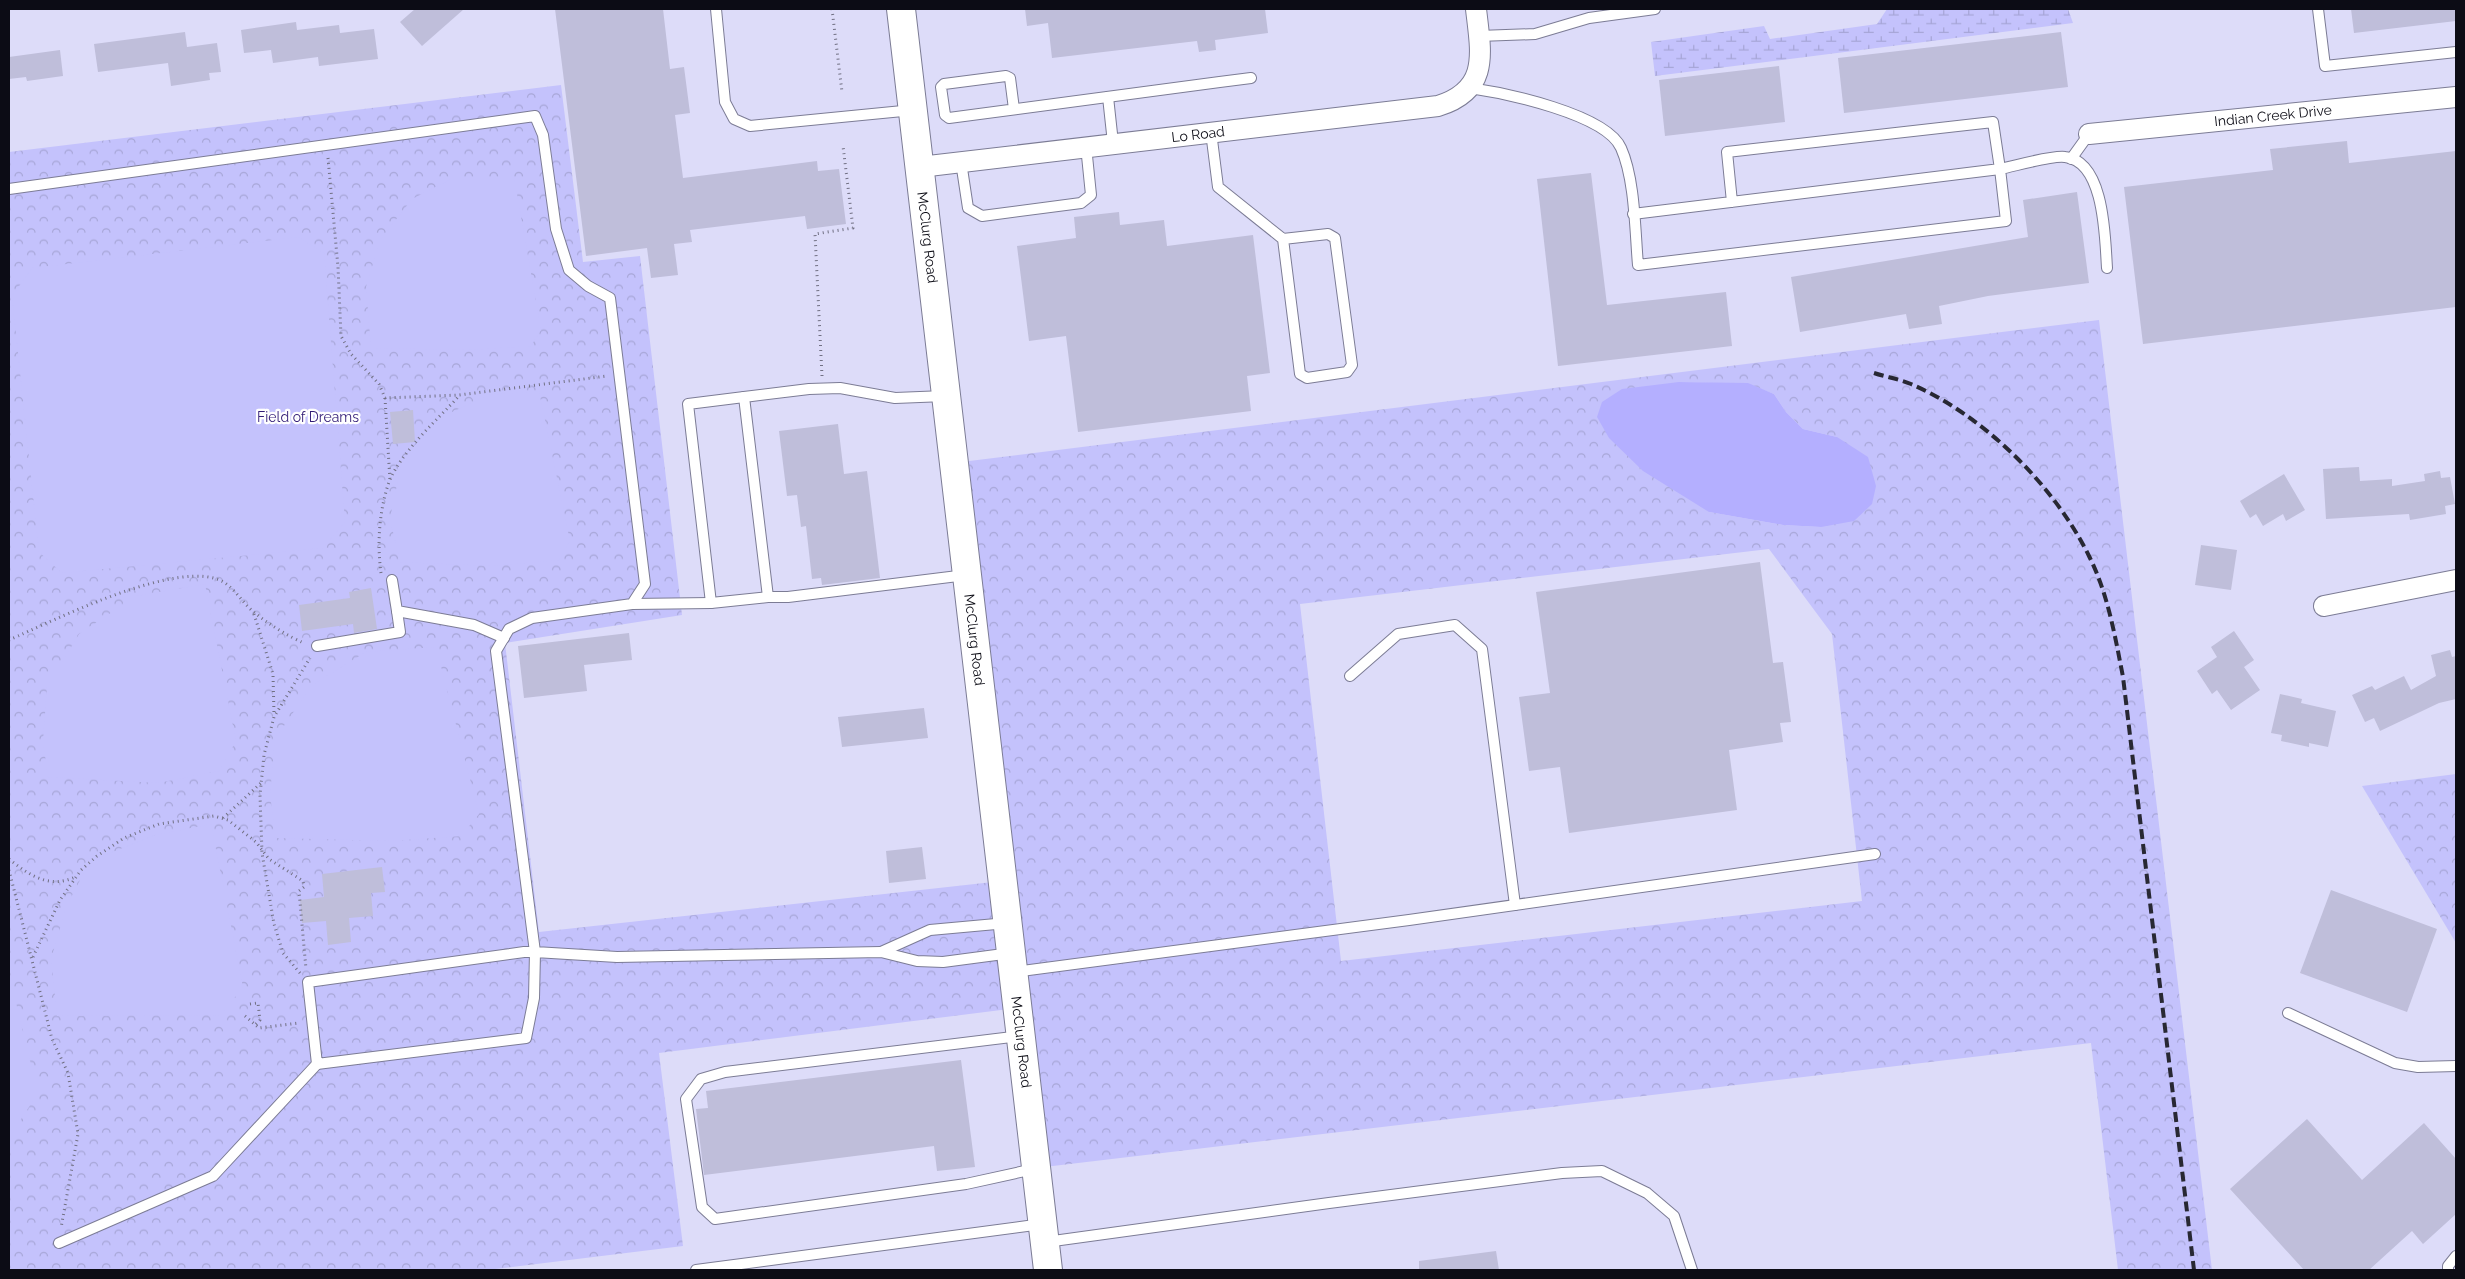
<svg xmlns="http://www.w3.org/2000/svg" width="2465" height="1279" viewBox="0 0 2465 1279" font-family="Raleway,sans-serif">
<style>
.forest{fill:url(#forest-crowns);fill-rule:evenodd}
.wetland{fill:url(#wetland-marsh)}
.pitch{fill:#c4c2fc}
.water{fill:#b4afff}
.building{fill:#bfbeda}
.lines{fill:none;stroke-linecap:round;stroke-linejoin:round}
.lane-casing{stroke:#7c7c95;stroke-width:12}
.street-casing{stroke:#7c7c95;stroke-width:22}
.secondary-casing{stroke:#7c7c95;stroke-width:30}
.path{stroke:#717083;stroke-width:3;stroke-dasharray:1 4;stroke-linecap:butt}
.lane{stroke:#fff;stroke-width:10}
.street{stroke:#fff;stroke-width:20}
.secondary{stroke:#fff;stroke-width:28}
.rail{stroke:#282833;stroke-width:4;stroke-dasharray:10 5;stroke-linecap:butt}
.labels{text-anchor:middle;stroke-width:4.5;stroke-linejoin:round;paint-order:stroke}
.street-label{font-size:14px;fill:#0c0c15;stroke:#fff}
.park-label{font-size:14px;fill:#321c76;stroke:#fff}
</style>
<defs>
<pattern id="forest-crowns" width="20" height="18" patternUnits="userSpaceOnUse" patternTransform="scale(1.25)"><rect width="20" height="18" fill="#c4c2fc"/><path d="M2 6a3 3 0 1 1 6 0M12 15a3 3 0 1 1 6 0" fill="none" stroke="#a7a6d7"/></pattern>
<pattern id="wetland-marsh" width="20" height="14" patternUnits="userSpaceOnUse" patternTransform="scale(1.25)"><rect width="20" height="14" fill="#c4c2fc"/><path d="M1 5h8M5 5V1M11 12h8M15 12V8" fill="none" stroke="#a7a6d7"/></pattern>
</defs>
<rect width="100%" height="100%" fill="#dddcf9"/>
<g class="forest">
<path d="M561,85L583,262L640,256L682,615L505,643L539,932L1002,881L953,463L2099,320L2212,1270H2118L2091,1043L1036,1168L1017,1008L659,1053L683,1246L487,1270H9V152ZM1679,382L1748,384L1774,394L1786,412L1803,429L1837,437L1821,527L1783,525L1709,512ZM1769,549L1832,634L1862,901L1341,961L1300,604Z"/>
<polygon points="2456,774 2456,943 2362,786"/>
</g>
<polygon class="wetland" points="1887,9 2068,9 2073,23 1655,76 1651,42 1764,26 1770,39 1877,24"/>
<g class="pitch">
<polygon points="455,177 514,177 541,330 531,346 469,350 371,348 366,287 380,240 412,199"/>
<polygon points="298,237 324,253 345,522 323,548 62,573 39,552 12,296 32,268"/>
<polygon points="539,391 570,541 559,560 491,566 400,562 390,519 402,460 439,418 489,395"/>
<polygon points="205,584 236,741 219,771 158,783 48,777 43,741 47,687 79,634 136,596"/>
<polygon points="436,647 479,814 461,836 391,841 276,838 270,795 275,739 312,685 366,652"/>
<polygon points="211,824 243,987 221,1015 57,1016 51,959 66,907 90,861 155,835"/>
<polygon points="9,974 38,1093 9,1138"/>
</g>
<polygon class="water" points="1679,382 1748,383 1774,394 1786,412 1803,429 1837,437 1868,457 1876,486 1872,504 1854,521 1821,527 1783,525 1709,512 1643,471 1609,438 1597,417 1602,402 1622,389"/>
<g class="building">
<polygon points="415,9 464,9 422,46 400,22"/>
<polygon points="555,9 663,9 670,69 684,67 690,113 675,115 683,178 817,161 818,171 839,169 846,224 807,229 805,216 690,230 692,242 674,244 678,275 651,278 647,248 586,256"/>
<polygon points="1025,9 1265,9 1268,33 1215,40 1216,50 1199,52 1197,41 1052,58 1048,23 1027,26"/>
<polygon points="2351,9 2456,9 2456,21 2354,33"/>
<polygon points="296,22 297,30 339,25 340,33 374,29 378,59 319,66 318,57 273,63 271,50 244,53 241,30"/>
<polygon points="185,32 187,47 217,43 221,72 209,73 210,80 171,86 168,63 98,72 94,44"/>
<polygon points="2061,32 2068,87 1844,113 1838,58"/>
<polygon points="60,50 63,76 27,81 26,77 9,79 9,57"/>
<polygon points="1779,66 1785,122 1665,136 1659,80"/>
<polygon points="2347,141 2349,163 2456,151 2456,307 2143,344 2124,187 2273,170 2270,149"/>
<polygon points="1591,173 1607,305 1726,292 1732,346 1558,366 1537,179"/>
<polygon points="2077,192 2089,283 1988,296 1939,306 1942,324 1909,329 1906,314 1800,332 1791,277 2028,237 2023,200"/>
<polygon points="1119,212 1120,225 1164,220 1167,246 1253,235 1270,373 1247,376 1251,411 1078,432 1066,336 1029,341 1017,246 1076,238 1074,217"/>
<polygon points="413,410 415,442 393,444 390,412"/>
<polygon points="838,424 844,474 867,471 880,578 822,585 821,578 812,579 806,526 801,527 797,495 787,496 779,431"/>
<polygon points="2359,467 2360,481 2392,479 2392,486 2425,481 2424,474 2440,471 2441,478 2450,477 2455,504 2445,506 2446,514 2410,520 2409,514 2326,519 2323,469"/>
<polygon points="2284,474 2305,510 2286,521 2283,514 2263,526 2256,514 2250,518 2240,501"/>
<polygon points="2201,545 2237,550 2231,590 2195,585"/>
<polygon points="1760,562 1773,663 1783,662 1791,722 1780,723 1783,742 1729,750 1737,810 1569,833 1560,767 1529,771 1519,697 1550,693 1536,592"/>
<polygon points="371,588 377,629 354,633 353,624 302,631 299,605 350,598 349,592"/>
<polygon points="2234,631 2254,660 2244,667 2260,690 2231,710 2217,690 2212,694 2197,671 2217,657 2211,647"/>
<polygon points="629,633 632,660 584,665 587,691 524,698 518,646"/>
<polygon points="2450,650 2452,657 2456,656 2456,699 2439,703 2380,731 2374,718 2365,722 2352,695 2372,686 2375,690 2404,676 2411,690 2436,676 2431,655"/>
<polygon points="2280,694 2302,699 2301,703 2336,711 2328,747 2309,743 2309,747 2281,741 2282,735 2271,733"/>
<polygon points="924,708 928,738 842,747 838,717"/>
<polygon points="922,847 926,879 889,883 886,851"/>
<polygon points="382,867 385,892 371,893 373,916 349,918 351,942 328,945 326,921 302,923 300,900 324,897 322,874"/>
<polygon points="2331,890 2437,929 2407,1012 2300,973"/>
<polygon points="961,1060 975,1167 937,1171 934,1146 704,1175 696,1109 708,1108 706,1091"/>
<polygon points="2307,1119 2362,1180 2424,1123 2456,1159 2456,1214 2423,1244 2412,1231 2369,1270 2304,1270 2230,1189"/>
<polygon points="1496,1251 1499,1270 1419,1270 1419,1261"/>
</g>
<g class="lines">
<g class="lane-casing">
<g id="lane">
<polyline points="716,9 725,102 734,119 750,126 913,110"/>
<polyline points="2318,9 2325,66 2456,52"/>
<polyline points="1479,36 1535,34 1589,18 1655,9"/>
<path d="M1470,88C1505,93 1606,114 1621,148C1635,179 1635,231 1638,265L2006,221L2000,169C2015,166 2052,155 2065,157C2105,161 2105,239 2107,268"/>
<polyline points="1108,97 1113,143"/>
<path d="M1014,109L1010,78L1006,76L944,84L941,87L945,115L949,118C1049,105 1150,91 1251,78"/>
<polyline points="1211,132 1218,187 1283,239 1300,374 1307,378 1347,372 1352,365 1335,238 1328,234 1283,239"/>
<polyline points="2071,159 2089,134"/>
<polyline points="961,162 968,208 982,216 1081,203 1091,195 1086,146"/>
<polyline points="9,189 535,116 543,135 556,229 569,270 588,286 610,298 645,584 632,604 532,618 509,629 496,651 535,952 534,998 526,1038 317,1064 308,982 524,952 535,952 617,957 881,952 917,961 943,962 1011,953"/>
<polyline points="1633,214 2000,169 1993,122 1727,152 1732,202"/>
<polyline points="945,396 895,398 840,388 809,389 744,397 768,597 788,597 966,575"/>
<polyline points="744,397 688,404 711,603 768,597"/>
<polyline points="392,580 397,611 474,625 504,638"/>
<polyline points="632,604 711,603"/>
<polyline points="317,646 400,632 397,611"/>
<polyline points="1350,676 1398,634 1455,625 1482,649 1515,905"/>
<polyline points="881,952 930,930 1007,923"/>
<polyline points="1014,972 1409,920 1875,854"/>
<polyline points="2288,1013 2395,1063 2418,1067 2456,1066"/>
<polyline points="1020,1036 725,1072 701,1079 686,1099 702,1207 715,1219 966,1184 1034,1169"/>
<polyline points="1046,1242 1329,1203 1562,1173 1602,1171 1647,1193 1674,1216 1692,1270"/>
<polyline points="59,1243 213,1176 317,1064"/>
<polyline points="696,1270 1042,1224"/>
<polyline points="2448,1270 2448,1266 2456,1256"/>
</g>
</g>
<g class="street-casing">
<g id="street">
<path id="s1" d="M2089,134L2456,97"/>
<path id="s2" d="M920,167L1438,106C1490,90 1481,53 1476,9"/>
<polyline points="2324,606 2456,580"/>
</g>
</g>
<g class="secondary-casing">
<g id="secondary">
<path id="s3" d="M901,9L1048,1270"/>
</g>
</g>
<g class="path">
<polyline points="832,9 842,92"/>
<polyline points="328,158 338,267 341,336 351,354 379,384 385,398 459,395 607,376"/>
<polyline points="822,376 815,234 853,228 843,146"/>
<polyline points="385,398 390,481"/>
<path d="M381,573C377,544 379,511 389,482C401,452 437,420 459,396"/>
<polyline points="254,614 273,674 274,714"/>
<path d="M9,640C53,621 183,555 225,583C237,591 244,605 255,613C267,623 289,637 304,643"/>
<polyline points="223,818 261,783"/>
<path d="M9,859C29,875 49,889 75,877"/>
<polyline points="9,870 52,1039 68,1073 78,1134 61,1228"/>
<polyline points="33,957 60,900 81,870 97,856 124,838 159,824 214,816 228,820 256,842 269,859 303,881 304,887 299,891 306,969"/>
<polyline points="300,973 283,953 274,924 262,853 260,795 264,755 274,717 310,658"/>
<polyline points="250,1004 258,1003 260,1020 255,1025"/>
<polyline points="245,1016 259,1028 299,1023"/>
</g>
<use href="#lane" class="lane"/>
<use href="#street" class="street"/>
<use href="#secondary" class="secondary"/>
<path class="rail" d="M1874,373C1886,377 1899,379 1911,384C1983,415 2054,485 2089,556C2108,594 2115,636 2123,677L2194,1270"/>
</g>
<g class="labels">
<g class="street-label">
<text dy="5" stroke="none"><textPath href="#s1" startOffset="185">Indian Creek Drive</textPath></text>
<text dy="5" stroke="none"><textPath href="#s2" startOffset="280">Lo Road</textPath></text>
<text dy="5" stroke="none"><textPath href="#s3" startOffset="230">McClurg Road</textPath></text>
<text dy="5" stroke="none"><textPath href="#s3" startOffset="635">McClurg Road</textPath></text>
<text dy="5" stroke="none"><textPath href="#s3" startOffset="1040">McClurg Road</textPath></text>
</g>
<g class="park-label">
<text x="308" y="422">Field of Dreams</text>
</g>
</g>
<rect width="2465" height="1279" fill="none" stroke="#0c0c15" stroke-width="20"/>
</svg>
